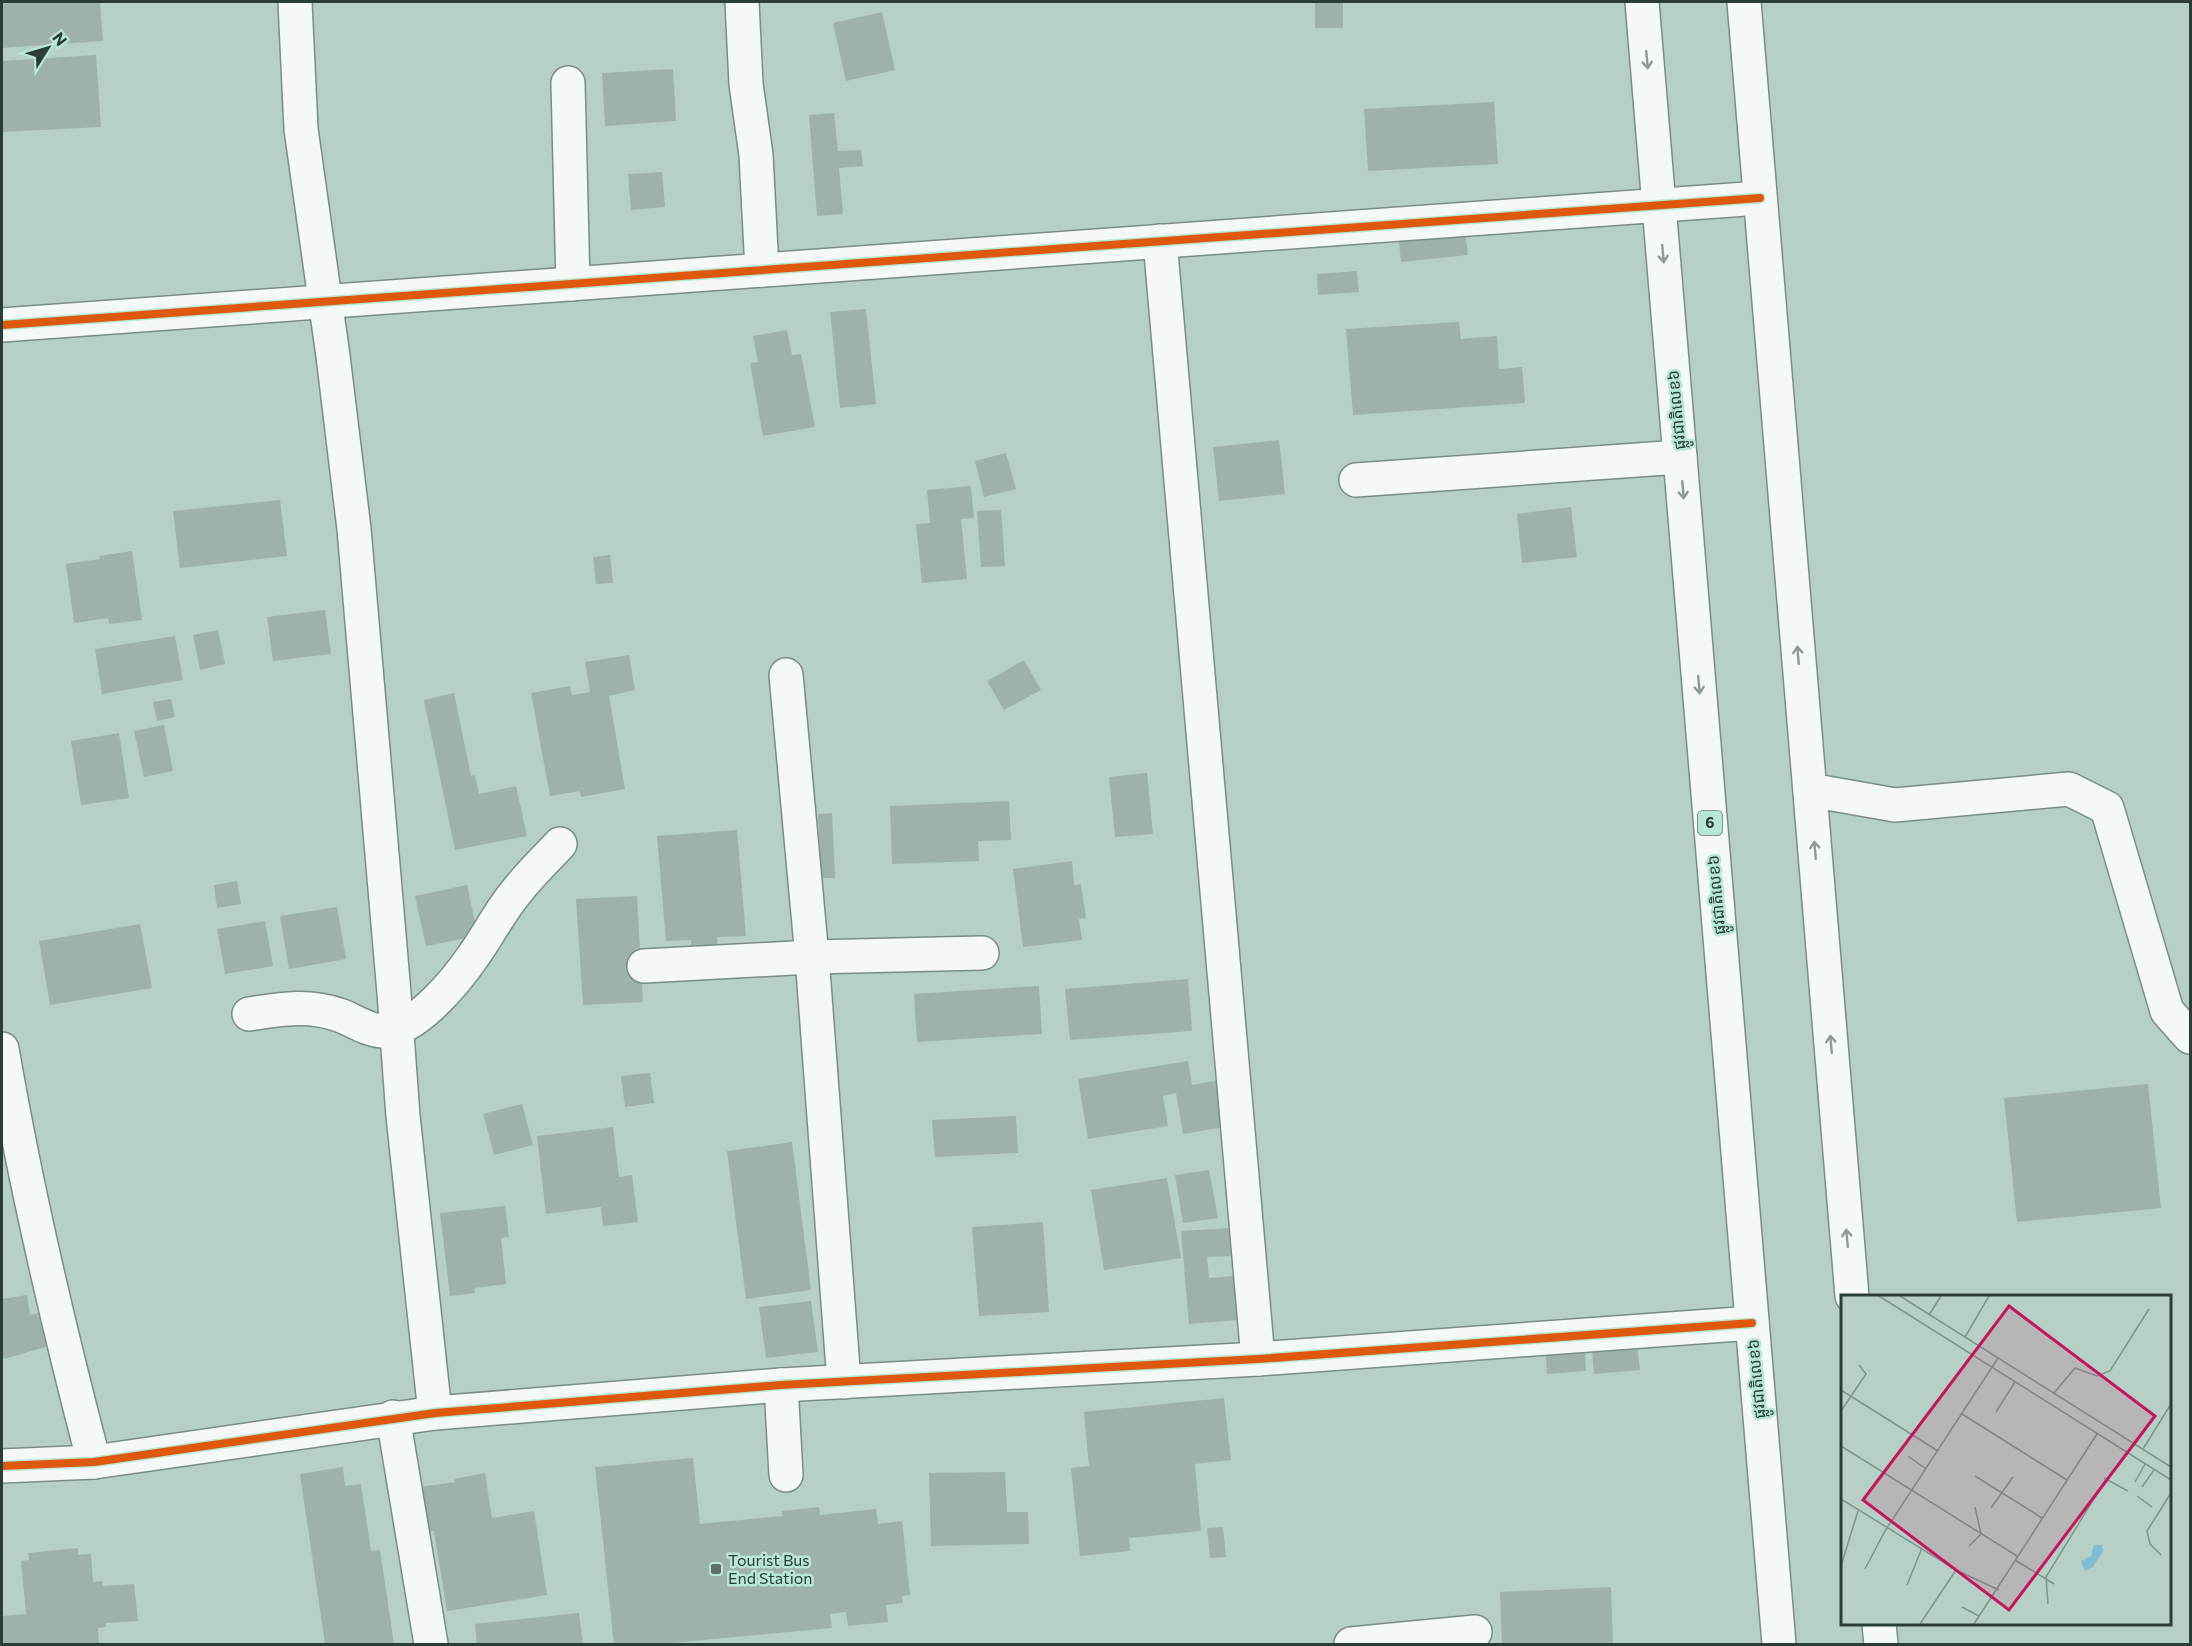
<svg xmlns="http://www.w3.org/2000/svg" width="2192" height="1646" viewBox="0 0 2192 1646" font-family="Commissioner,'Noto Sans Khmer',sans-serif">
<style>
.building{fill:#9eb2aa}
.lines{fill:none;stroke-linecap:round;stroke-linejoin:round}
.minor-casing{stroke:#7a8d86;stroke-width:36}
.highway-casing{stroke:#7a8d86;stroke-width:36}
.minor{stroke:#f4f8f6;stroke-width:33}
.highway{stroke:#f4f8f6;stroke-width:33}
.cycleway-casing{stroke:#b9e7d6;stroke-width:11}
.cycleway{stroke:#de580e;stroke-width:8}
.oneway{stroke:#8f9a96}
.poi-dot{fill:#5b7068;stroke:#b9e7d6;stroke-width:2}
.labels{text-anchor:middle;stroke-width:5;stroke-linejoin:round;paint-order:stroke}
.shield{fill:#b9e7d6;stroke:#557066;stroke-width:1.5}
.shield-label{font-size:15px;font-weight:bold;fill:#2a3d36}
.street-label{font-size:16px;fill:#2a3d36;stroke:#b9e7d6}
.poi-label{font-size:16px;fill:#2a3d36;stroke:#b9e7d6;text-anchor:start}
.inset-road{fill:none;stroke:#7e958c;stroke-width:1.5}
.view{fill:#c2185b;fill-opacity:0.15;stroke:#c2185b;stroke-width:3}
.inset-edge{fill:none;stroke:#2a3d36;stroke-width:3}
</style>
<rect width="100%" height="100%" fill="#b6d0c6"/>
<g class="building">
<polygon points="2,2 100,2 103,41 2,48"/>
<rect x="1315" y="2" width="28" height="26"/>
<polygon points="882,12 895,70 846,81 833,23"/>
<polygon points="96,55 101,127 2,132 2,61"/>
<polygon points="673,69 676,121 605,126 602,73"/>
<polygon points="1494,102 1498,164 1368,171 1364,109"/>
<polygon points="834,113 838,151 861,150 863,166 839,168 843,214 817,216 809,115"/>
<polygon points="662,172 665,207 631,210 628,174"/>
<polygon points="1464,225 1468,255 1401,262 1398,232"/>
<polygon points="1357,271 1359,292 1318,295 1317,274"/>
<polygon points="866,309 876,404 840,408 830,312"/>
<polygon points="1459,322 1461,339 1497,336 1499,369 1522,367 1525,403 1353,415 1346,329"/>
<polygon points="787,330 792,355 801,354 815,427 763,436 750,363 758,362 753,336"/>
<polygon points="1279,440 1285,494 1219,501 1213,447"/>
<polygon points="1006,453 1016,489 984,497 975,461"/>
<polygon points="971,486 974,518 961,519 967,579 922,583 916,524 930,523 927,490"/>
<polygon points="280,500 287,556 180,568 173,511"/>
<polygon points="1571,507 1577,557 1522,563 1517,514"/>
<polygon points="1001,510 1005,566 981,567 977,511"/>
<polygon points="132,551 142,620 109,624 108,618 74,623 66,564 100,559 99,556"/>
<polygon points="610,555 613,583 596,584 593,557"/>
<polygon points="325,610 331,654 273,661 267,617"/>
<polygon points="218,630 225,664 200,670 193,635"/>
<polygon points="175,636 183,680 102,694 95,649"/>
<polygon points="629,655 635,690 609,696 625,789 581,797 580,791 550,796 531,693 570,686 572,695 590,692 585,662"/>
<polygon points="1024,660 1041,690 1004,710 987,681"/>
<polygon points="454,693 471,776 475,775 479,794 516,786 527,836 455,850 424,700"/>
<polygon points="171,699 175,717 157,721 153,702"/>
<polygon points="164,725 173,771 144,777 134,731"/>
<polygon points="119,733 129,798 81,805 71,741"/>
<polygon points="1147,773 1153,834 1115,837 1109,777"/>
<polygon points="1009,801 1011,840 978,841 979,861 892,864 890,806"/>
<polygon points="832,813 835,878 821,878 818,814"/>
<polygon points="737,830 746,936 717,937 718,952 692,954 691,940 666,941 657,836"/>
<polygon points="1072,861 1074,885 1081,884 1086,918 1079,919 1082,940 1023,947 1013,869"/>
<polygon points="237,881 241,904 217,908 214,885"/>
<polygon points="467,885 478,936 426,946 415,896"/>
<polygon points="637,896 643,1002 583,1005 576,899"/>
<polygon points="337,907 346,959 289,969 280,916"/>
<polygon points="265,921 273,966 225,974 217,929"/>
<polygon points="140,924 152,988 50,1005 39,941"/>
<polygon points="1188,979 1192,1031 1070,1040 1065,989"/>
<polygon points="1039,986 1042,1034 917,1042 914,994"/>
<polygon points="1188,1061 1192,1085 1224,1079 1231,1126 1183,1134 1176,1093 1163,1096 1168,1126 1088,1139 1078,1079"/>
<polygon points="650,1073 654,1103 625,1107 621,1076"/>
<polygon points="2148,1084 2161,1208 2017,1222 2004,1098"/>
<polygon points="522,1104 533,1145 494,1155 483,1114"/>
<polygon points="1016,1116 1018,1153 935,1157 932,1120"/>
<polygon points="613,1127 619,1177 632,1175 638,1222 603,1226 601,1207 546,1214 537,1136"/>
<polygon points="792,1142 811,1290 746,1299 727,1151"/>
<polygon points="1209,1170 1218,1218 1183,1223 1175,1175"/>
<polygon points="1167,1178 1181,1258 1104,1270 1091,1190"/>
<polygon points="505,1206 509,1237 501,1238 506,1284 474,1288 475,1293 450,1296 440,1213"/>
<polygon points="1043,1222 1049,1312 979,1316 972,1227"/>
<polygon points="1229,1228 1231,1256 1207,1257 1209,1278 1234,1276 1238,1320 1189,1324 1181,1231"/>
<polygon points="27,1295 30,1315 42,1312 52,1345 4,1359 2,1351 2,1299"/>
<polygon points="811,1301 818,1352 766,1358 759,1307"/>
<polygon points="1637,1345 1640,1370 1594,1374 1592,1349"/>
<polygon points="1585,1353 1586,1371 1547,1374 1546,1356"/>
<polygon points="1224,1398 1231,1460 1195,1464 1201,1531 1129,1538 1130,1551 1080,1556 1071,1468 1089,1466 1084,1412"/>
<polygon points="693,1458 700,1524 783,1516 782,1511 819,1507 820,1515 876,1509 878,1524 902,1521 910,1595 902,1596 903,1603 886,1605 888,1622 848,1626 846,1612 830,1614 832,1628 661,1644 614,1644 595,1467"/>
<polygon points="343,1467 345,1486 361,1484 371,1551 380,1550 394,1644 325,1644 300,1474"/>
<polygon points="1005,1472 1007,1512 1028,1512 1029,1544 931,1546 929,1473"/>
<polygon points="485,1473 492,1518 534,1511 547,1595 447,1611 434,1531 426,1532 419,1487 455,1482 454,1479"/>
<polygon points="1223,1527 1226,1557 1210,1558 1207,1528"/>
<polygon points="78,1548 78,1555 91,1554 93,1582 102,1581 103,1586 134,1584 138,1621 106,1623 106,1627 98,1628 99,1644 2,1644 2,1616 26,1614 21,1561 29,1560 28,1553"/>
<polygon points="1611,1587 1613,1644 1502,1644 1500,1592"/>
<polygon points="579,1613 583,1644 477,1644 475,1624"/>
</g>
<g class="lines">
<g class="minor-casing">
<g id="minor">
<polyline points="295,2 301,129 333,356 354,529 394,993 403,1116 435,1413"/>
<polyline points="742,2 746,84 756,155 762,270"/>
<polyline points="568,83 573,284"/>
<polyline points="1160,241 1258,1359"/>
<polyline points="2,325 1760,198"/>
<polyline points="1356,480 1680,457"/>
<polyline points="786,675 812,957 844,1382"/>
<polyline points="1810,790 1895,805 2069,789 2107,808 2167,1011 2190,1037"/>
<polyline points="644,966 812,957 982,953"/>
<path d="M249,1014C281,1009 309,1004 339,1015C354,1020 366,1030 382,1031C414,1033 457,980 474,955C489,934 500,911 517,891C530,874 546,859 560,844"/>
<path d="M2,1049C26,1188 58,1325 94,1462"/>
<polyline points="781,1385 786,1475"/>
<polyline points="393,1417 431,1644"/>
<polyline points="2,1466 94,1462 435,1413 781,1385 1258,1359 1752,1323"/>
<polyline points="1351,1644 1475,1632"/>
</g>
</g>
<g class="highway-casing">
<g id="highway">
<polyline points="1642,2 1779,1644"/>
<polyline points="1744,2 1852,1296"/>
<polyline points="1879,1624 1881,1644"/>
</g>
</g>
<use href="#minor" class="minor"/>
<use href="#highway" class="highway"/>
<g class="cycleway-casing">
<g id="cycleway">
<polyline points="2,325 1760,198"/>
<polyline points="2,1466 94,1462 435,1413 781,1385 1258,1359 1752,1323"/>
</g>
</g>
<use href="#cycleway" class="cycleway"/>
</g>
<defs><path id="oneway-shaft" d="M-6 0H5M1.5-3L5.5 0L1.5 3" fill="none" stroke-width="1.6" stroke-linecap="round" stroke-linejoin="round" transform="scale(1.5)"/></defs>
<g class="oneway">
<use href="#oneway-shaft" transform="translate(1647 60) rotate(85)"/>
<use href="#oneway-shaft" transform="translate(1663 254) rotate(85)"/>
<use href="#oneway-shaft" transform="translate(1683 490) rotate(85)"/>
<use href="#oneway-shaft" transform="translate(1798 655) rotate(-95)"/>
<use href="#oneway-shaft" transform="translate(1699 685) rotate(85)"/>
<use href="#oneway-shaft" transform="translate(1815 850) rotate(-95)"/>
<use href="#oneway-shaft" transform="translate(1831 1044) rotate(-95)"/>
<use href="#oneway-shaft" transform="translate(1847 1238) rotate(-95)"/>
</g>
<rect class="poi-dot" x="710" y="1563" width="12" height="12" rx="3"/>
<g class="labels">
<rect class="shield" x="1698" y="811" width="24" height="24" rx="4.5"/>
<g class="shield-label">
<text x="1710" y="828">6</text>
</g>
<g class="street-label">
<text transform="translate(1676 410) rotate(-95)" y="6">ផ្លូវជាតិលេខ៦</text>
<text transform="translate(1716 895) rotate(-95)" y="6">ផ្លូវជាតិលេខ៦</text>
<text transform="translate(1756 1379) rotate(-95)" y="6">ផ្លូវជាតិលេខ៦</text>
</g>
<g class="poi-label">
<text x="728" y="1566">Tourist Bus<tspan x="728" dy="18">End Station</tspan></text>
</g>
</g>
<g transform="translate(1841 1295)">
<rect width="330" height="330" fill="#b6d0c6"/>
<path d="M253,250H261L262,256L252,272L244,276L240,266L250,261Z" fill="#80bcd3"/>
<path class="inset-road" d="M38,1L330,185M59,1L330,172M88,20L100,1M124,42L148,1M0,95L97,156M213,98L234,73L256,81L269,76L308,14M0,116L25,79L18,70M155,117L174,87M121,119L226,185M0,151L176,261M302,154L330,109M67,161L85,174M134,181L201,223M263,183L287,196M294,187L304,169M301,192L313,175M296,201L311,212M0,204L115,275L158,295M150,213L172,182M128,251L140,239L134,212M320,260L309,249L306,236L330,198M174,265L213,289M0,271L17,216M24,274L44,236L157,63M66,290L81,253M207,309L205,282L265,184M121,312L138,321M79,329L115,275M133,329L256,139"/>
<path class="view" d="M168,11L314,121L168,315L22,205Z"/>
<rect width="330" height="330" class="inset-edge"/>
</g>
<rect width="2192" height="1646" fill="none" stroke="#2a3d36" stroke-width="6"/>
<g transform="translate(48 48) rotate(53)" stroke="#b9e7d6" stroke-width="4.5" paint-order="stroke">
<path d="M0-4.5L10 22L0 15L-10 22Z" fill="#2a3d36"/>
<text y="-9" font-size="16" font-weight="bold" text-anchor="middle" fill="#2a3d36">N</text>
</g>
</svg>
